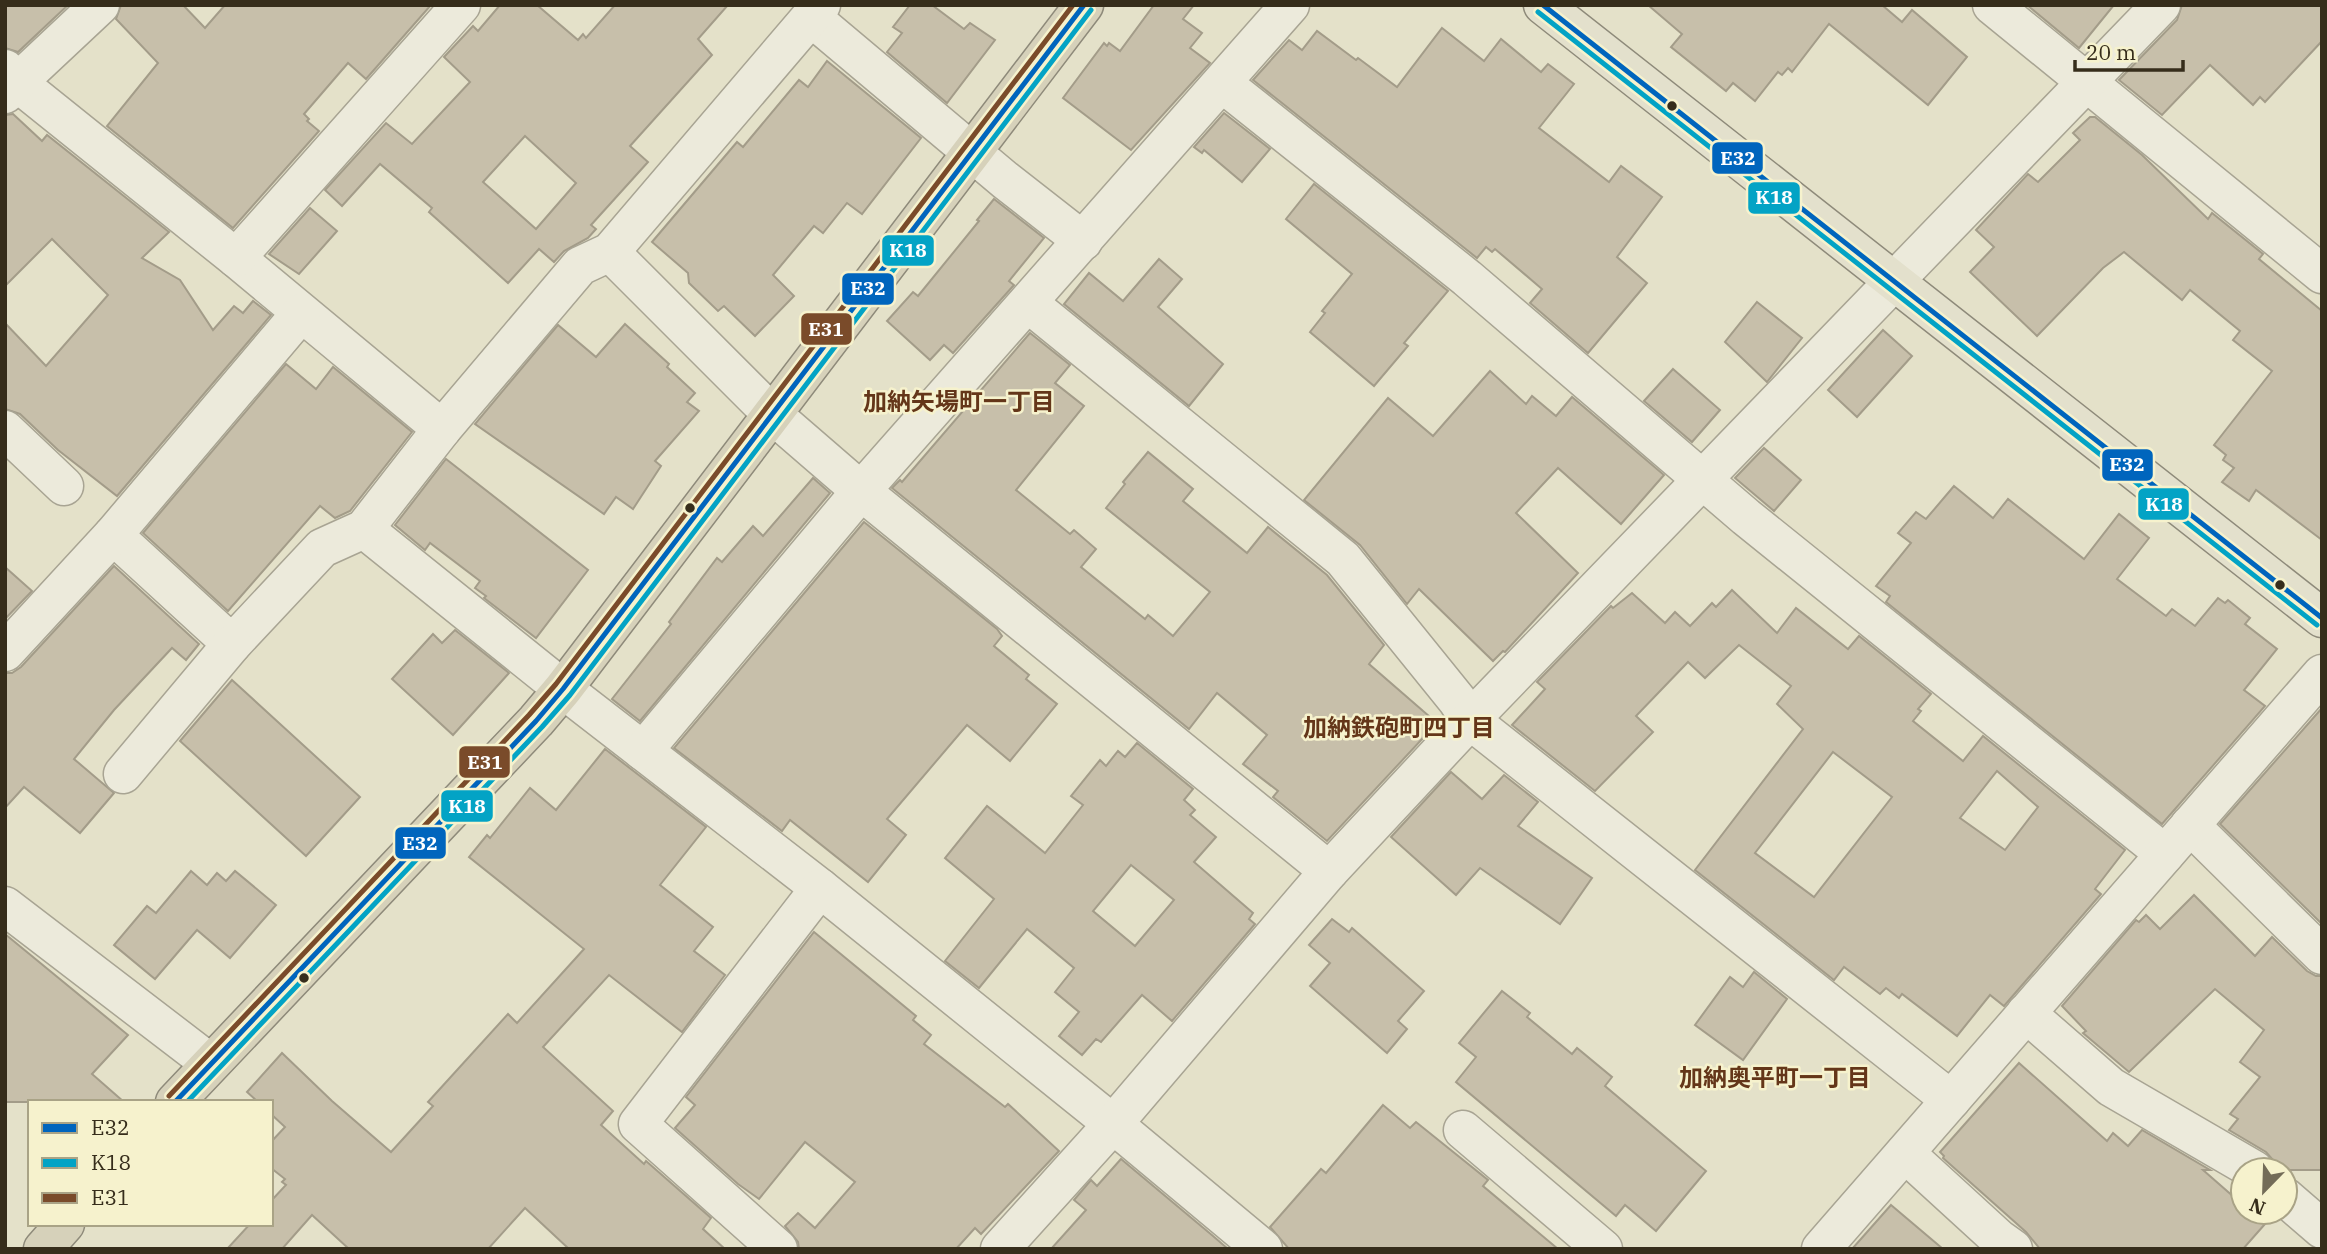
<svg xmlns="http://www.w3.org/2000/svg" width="2327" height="1254" viewBox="0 0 2327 1254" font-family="'IBM Plex Serif','Noto Sans JP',serif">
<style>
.building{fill:#c7bfaa;stroke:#a39c89;stroke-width:2;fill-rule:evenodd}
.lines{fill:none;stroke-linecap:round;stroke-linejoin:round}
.minor-casing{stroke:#a8a493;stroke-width:41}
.major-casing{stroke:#8e8a7a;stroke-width:41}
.highway-casing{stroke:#8e8a7a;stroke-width:41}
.minor{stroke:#eceadb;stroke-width:38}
.major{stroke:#e3e0cc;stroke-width:38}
.highway{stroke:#d6d1ba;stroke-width:38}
.bus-1-casing{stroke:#f6f2cd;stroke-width:10}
.bus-2-casing{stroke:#f6f2cd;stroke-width:10}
.bus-3-casing{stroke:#f6f2cd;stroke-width:10}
.bus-1{stroke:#0065bd;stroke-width:5}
.bus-2{stroke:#03a3c5;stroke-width:5}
.bus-3{stroke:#7a4b2a;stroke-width:5}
.bus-dot{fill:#362d1b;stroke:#f6f2cd;stroke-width:2.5}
.labels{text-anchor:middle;stroke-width:5;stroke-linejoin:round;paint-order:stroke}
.neighbourhood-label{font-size:24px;font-weight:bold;fill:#643619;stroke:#f6f2cd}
.line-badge{stroke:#f6f2cd;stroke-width:2.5}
.badge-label{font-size:19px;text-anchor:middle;font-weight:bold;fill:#fff}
</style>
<rect width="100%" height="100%" fill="#e4e1c9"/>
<g class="building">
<polygon points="5,5 68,5 18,52 5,48"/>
<polygon points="121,5 183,5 205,28 225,5 431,5 366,79 348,63 304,114 309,119 307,121 319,131 233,228 107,126 158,63 116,19"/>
<path d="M500,5H537L578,40L583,34L586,38L615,5H728L698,39L712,55L630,146L648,162L591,225L596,229L588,238L564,251L554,262L539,249L508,283L429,212L432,208L380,164L342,206L325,190L386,123L412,144L470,82L444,57L473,26L478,31ZM525,136L576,183L536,229L483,182Z"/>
<polygon points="910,5 932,5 964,29 970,23 995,40 947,103 887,52 902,33 893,27"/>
<polygon points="1154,5 1194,5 1183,19 1202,33 1190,48 1210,63 1131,150 1063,98 1104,43 1107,46 1109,43 1120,51"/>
<polygon points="1648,5 1882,5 1902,22 1912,10 1967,57 1928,105 1829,24 1792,72 1788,68 1782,75 1778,72 1755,101 1733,83 1726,91 1671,47 1682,34"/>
<polygon points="2027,5 2114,5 2079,48"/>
<polygon points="2182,5 2322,5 2322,41 2265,102 2260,97 2253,105 2210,65 2162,115 2119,80 2177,20"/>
<polygon points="1442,28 1484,61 1501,39 1541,72 1548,64 1574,84 1539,128 1609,182 1621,166 1662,197 1617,257 1647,283 1588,353 1530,303 1542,289 1495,249 1492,252 1486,247 1477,258 1253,80 1289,40 1302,50 1317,31 1356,60 1358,58 1397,87"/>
<polygon points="827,61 921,138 862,214 847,203 823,233 814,226 773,275 794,296 755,336 724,306 718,311 689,283 688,273 652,242 737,142 743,147 799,80 808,87"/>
<polygon points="1224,113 1270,149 1242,182 1204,150 1202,153 1194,147"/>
<polygon points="13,114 42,141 47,135 169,232 142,258 180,280 213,330 234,306 243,313 253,301 271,315 117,496 58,450 20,414 5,409 5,323 46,366 108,295 52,239 5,286 5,115"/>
<polygon points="2090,117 2095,117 2142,155 2208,219 2212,213 2263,254 2259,259 2322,311 2322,540 2256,490 2249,501 2222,482 2234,468 2223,460 2226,455 2214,445 2272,371 2233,340 2240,331 2190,290 2182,300 2124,252 2103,268 2037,336 1970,272 1994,247 1976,230 2028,174 2038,182 2080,140 2073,133"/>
<polygon points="1314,184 1448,291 1404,343 1408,346 1374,386 1310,332 1325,313 1322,311 1352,274 1286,219"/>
<polygon points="994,199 1044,238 1009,281 1014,285 953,353 944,345 930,360 887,321 913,292 918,296 979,221 977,220"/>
<polygon points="310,208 337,231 299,274 269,254"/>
<polygon points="1159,259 1182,279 1158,307 1223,364 1189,406 1064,304 1089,273 1123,301"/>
<polygon points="1757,302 1802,338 1767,382 1725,342"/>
<polygon points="625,324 669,364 667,367 695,393 687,402 699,411 655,461 661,466 633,509 616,497 604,514 475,424 558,325 596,357"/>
<polygon points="1883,330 1912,356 1857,417 1828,390"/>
<polygon points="1030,333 1070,365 1055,383 1084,406 1016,490 1070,534 1074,530 1096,549 1081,567 1145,619 1148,615 1173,636 1210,592 1106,508 1125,484 1123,482 1148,452 1193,489 1183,501 1247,553 1268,527 1327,575 1384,645 1369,664 1437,723 1327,841 1273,797 1278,791 1243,764 1267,735 1217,693 1189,729 892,488 900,480 902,482"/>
<polygon points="286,364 316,389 333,367 412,432 350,511 335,518 320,506 228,611 143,533"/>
<polygon points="1673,369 1720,410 1692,442 1644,401"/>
<polygon points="1490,371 1526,404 1532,396 1556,416 1572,397 1664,475 1621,524 1558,468 1516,513 1578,573 1505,652 1503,651 1493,661 1419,589 1407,604 1360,545 1304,500 1388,398 1433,436"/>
<polygon points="1764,448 1801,480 1774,511 1735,478"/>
<polygon points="446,459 588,570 536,638 484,598 486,596 475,588 480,581 430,543 425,550 395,525"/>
<polygon points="813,478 830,493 640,721 612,699 671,624 669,622 717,558 722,562 753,526 763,536"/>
<polygon points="1954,486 1993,518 2008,499 2084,559 2119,514 2149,538 2117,579 2166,616 2172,609 2195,626 2218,598 2225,603 2228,600 2250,618 2245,624 2277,649 2244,690 2265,706 2162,824 1886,602 1890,596 1876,586 1911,543 1898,533 1916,512 1926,519"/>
<polygon points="864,522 997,629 1002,636 994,646 1029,675 1026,679 1057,704 1010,761 967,725 887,819 906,835 868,882 790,820 782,831 674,748"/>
<polygon points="114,566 199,644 186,660 172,648 114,710 74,759 114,793 80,833 24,787 5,808 5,673 12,673 21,667"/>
<polygon points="5,567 32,591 5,619"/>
<path d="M1732,590L1777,633L1796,608L1848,649L1859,636L1931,694L1918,709L1921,711L1913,721L1963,761L1983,736L2125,850L2095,889L2101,894L2004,1006L1990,995L1957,1036L1902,994L1899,998L1886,988L1880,994L1844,967L1834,980L1695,870L1803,729L1777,704L1791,686L1739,645L1705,678L1688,662L1636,716L1653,732L1595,791L1512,725L1545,689L1537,682L1611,606L1613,608L1632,593L1665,623L1675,612L1690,626L1712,603L1716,607ZM1833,752L1892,797L1814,897L1755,853ZM1997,771L2038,807L2005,850L1960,818Z"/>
<polygon points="455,630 509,673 453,735 392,679 433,634 442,643"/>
<polygon points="232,680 360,797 306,856 180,741"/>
<polygon points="2322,708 2322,924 2220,824"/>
<path d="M1137,743L1193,789L1184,800L1195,810L1190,815L1216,837L1194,862L1253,913L1249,919L1255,924L1172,1021L1142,995L1101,1042L1096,1039L1082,1055L1059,1036L1079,1012L1055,992L1074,968L1027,929L979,988L945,961L994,899L945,858L987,806L1045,853L1083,805L1071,796L1100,760L1106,766L1118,751L1125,757ZM1131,865L1174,900L1135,946L1093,911Z"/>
<polygon points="605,749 706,827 660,885 713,927 694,951 725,975 682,1032 609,975 543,1047 613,1111 601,1125 644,1164 646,1161 711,1218 703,1229 725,1249 569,1249 525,1208 488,1249 349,1249 312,1215 282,1249 227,1249 250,1224 271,1224 271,1201 286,1185 282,1182 285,1179 271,1168 271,1142 285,1127 271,1114 271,1102 258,1102 247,1092 282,1053 332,1101 391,1152 433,1106 428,1102 508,1014 517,1023 584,949 469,857 487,835 490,838 530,788 556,810"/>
<polygon points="1451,772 1482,799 1504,775 1538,802 1518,826 1592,878 1560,924 1480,868 1456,895 1391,837"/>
<polygon points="191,871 207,885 217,873 226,881 235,871 276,905 230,958 197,930 155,979 114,945 147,906 156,913"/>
<polygon points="2194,895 2255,956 2272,937 2307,971 2316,976 2322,976 2322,1170 2276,1170 2273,1160 2266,1152 2229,1130 2238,1119 2230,1114 2260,1077 2240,1062 2264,1030 2215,989 2129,1072 2083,1033 2086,1031 2062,1006 2136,920 2139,922 2146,915 2160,929"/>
<polygon points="1332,919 1349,932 1352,928 1424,991 1398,1021 1407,1029 1387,1053 1310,986 1330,963 1309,945"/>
<polygon points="814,932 916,1016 913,1020 931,1035 924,1044 1005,1107 1008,1104 1059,1151 981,1234 975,1228 956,1249 799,1249 798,1242 785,1226 798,1213 815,1228 855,1182 805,1142 759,1199 738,1184 675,1128 695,1105 686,1097"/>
<polygon points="5,934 128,1035 92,1074 124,1102 5,1102"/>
<polygon points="1754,972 1787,999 1743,1060 1695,1025 1730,977 1743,987"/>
<polygon points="1502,991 1530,1013 1527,1017 1572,1054 1577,1048 1612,1077 1605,1086 1706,1171 1656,1231 1625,1205 1616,1216 1456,1082 1476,1057 1459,1043"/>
<polygon points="2019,1063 2107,1141 2113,1133 2128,1146 2142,1130 2210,1170 2203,1170 2243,1205 2243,1212 2252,1212 2265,1224 2243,1249 2040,1249 2026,1232 1943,1158 1944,1156 1940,1152"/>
<polygon points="1383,1105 1410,1128 1416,1122 1488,1180 1483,1186 1558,1249 1289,1249 1270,1227 1321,1169 1326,1173"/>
<polygon points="1121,1159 1213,1236 1228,1249 1051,1249 1086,1210 1074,1200 1091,1180 1097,1186"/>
<polygon points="1891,1205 1943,1249 1852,1249"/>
</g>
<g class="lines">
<g class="minor-casing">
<g id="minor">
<polyline points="1992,5 2322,274"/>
<polyline points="811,17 1005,180 1083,241"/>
<polyline points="5,69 18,83 236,258 442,429"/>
<polyline points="1222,83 1467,278 1746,517 2165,854"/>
<polyline points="5,94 100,5"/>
<polyline points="610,252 772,414 861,491 1329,871"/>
<polyline points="236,258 461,5"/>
<polyline points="1028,303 1343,559 1457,700 1470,720 1951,1100"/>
<polyline points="5,430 64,486"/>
<polyline points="364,529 563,689 820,888 1113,1124 1263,1249"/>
<polyline points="113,535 232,644 322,548 364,529 442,429 580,266 610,252 821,5"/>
<polyline points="5,652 113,535 301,313"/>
<polyline points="643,751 861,491 1290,5"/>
<polyline points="123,774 232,644"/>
<polyline points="2190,825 2322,955"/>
<polyline points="5,906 210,1063"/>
<polyline points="2026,1013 2111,1087 2254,1170"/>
<polyline points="1463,1130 1603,1249"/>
<polyline points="1905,1153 1999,1239 2013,1249"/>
<polyline points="2285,1197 2322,1229"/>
<polyline points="778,1249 638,1124 820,888"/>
<polyline points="1000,1249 1113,1124 1329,871 1470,720 2161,5"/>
<polyline points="1821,1249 2322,674"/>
</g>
</g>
<g class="major-casing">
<polyline id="major" points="1543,5 2322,618"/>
</g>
<g class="highway-casing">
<g id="highway">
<polyline points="175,1102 536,721 563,689 1084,5"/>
<polyline points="43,1249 65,1224"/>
</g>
</g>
<use href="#minor" class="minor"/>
<use href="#major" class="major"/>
<use href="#highway" class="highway"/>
<g class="bus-1-casing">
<g id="bus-1">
<polyline points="1543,5 2322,618"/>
<polyline points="175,1102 536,721 563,689 1084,5"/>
</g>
</g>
<g class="bus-2-casing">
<g id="bus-2">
<polyline points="1538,12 2317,625"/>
<polyline points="187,1102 542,727 570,695 1091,10"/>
</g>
</g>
<g class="bus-3-casing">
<polyline id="bus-3" points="169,1096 529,715 556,684 1073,5"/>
</g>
<use href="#bus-1" class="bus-1"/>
<use href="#bus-2" class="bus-2"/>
<use href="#bus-3" class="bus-3"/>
</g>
<g class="bus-dot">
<circle cx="1672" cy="106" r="6"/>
<circle cx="690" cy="508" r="6"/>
<circle cx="2280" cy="585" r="6"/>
<circle cx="304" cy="978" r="6"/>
</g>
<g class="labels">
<g class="neighbourhood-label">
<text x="959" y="410">加納矢場町一丁目</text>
<text x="1399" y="736">加納鉄砲町四丁目</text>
<text x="1775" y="1086">加納奥平町一丁目</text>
</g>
</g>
<g class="line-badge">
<rect x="1711" y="141" width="53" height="34" rx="7" fill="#0065bd"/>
<rect x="1747" y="181" width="54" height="34" rx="7" fill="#03a3c5"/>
<rect x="881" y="234" width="54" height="33" rx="7" fill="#03a3c5"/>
<rect x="841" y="272" width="54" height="34" rx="7" fill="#0065bd"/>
<rect x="800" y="312" width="53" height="34" rx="7" fill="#7a4b2a"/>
<rect x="2101" y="448" width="53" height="34" rx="7" fill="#0065bd"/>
<rect x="2137" y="487" width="53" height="34" rx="7" fill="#03a3c5"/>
<rect x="458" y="745" width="53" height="34" rx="7" fill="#7a4b2a"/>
<rect x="440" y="789" width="54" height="34" rx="7" fill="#03a3c5"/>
<rect x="394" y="826" width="53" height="34" rx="7" fill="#0065bd"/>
</g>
<g class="badge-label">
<text x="1738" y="165">E32</text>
<text x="1774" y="204">K18</text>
<text x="908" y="257">K18</text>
<text x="868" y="295">E32</text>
<text x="826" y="336">E31</text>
<text x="2127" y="471">E32</text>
<text x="2164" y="511">K18</text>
<text x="485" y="769">E31</text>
<text x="467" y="813">K18</text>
<text x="420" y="850">E32</text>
</g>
<rect width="2327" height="1254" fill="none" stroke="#362d1b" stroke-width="14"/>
<rect x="28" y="1100" width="245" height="126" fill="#f6f2cd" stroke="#a9a386" stroke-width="2"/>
<rect x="42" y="1123" width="35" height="10" fill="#0065bd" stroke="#a9a386" stroke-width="2"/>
<text x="91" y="1135" font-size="21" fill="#362d1b">E32</text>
<rect x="42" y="1158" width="35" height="10" fill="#03a3c5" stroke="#a9a386" stroke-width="2"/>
<text x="91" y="1170" font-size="21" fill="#362d1b">K18</text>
<rect x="42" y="1193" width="35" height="10" fill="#7a4b2a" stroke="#a9a386" stroke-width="2"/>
<text x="91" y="1205" font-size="21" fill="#362d1b">E31</text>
<g transform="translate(2264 1191) rotate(203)"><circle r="33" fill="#f6f2cd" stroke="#a9a386" stroke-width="2"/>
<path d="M0-5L12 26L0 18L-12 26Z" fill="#736c58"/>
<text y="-10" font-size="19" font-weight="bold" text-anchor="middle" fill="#362d1b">N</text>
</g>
<path d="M2075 60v10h108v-10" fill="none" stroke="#362d1b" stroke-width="3.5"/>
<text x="2086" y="60" font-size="21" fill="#362d1b" stroke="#f6f2cd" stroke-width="5" paint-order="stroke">20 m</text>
</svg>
